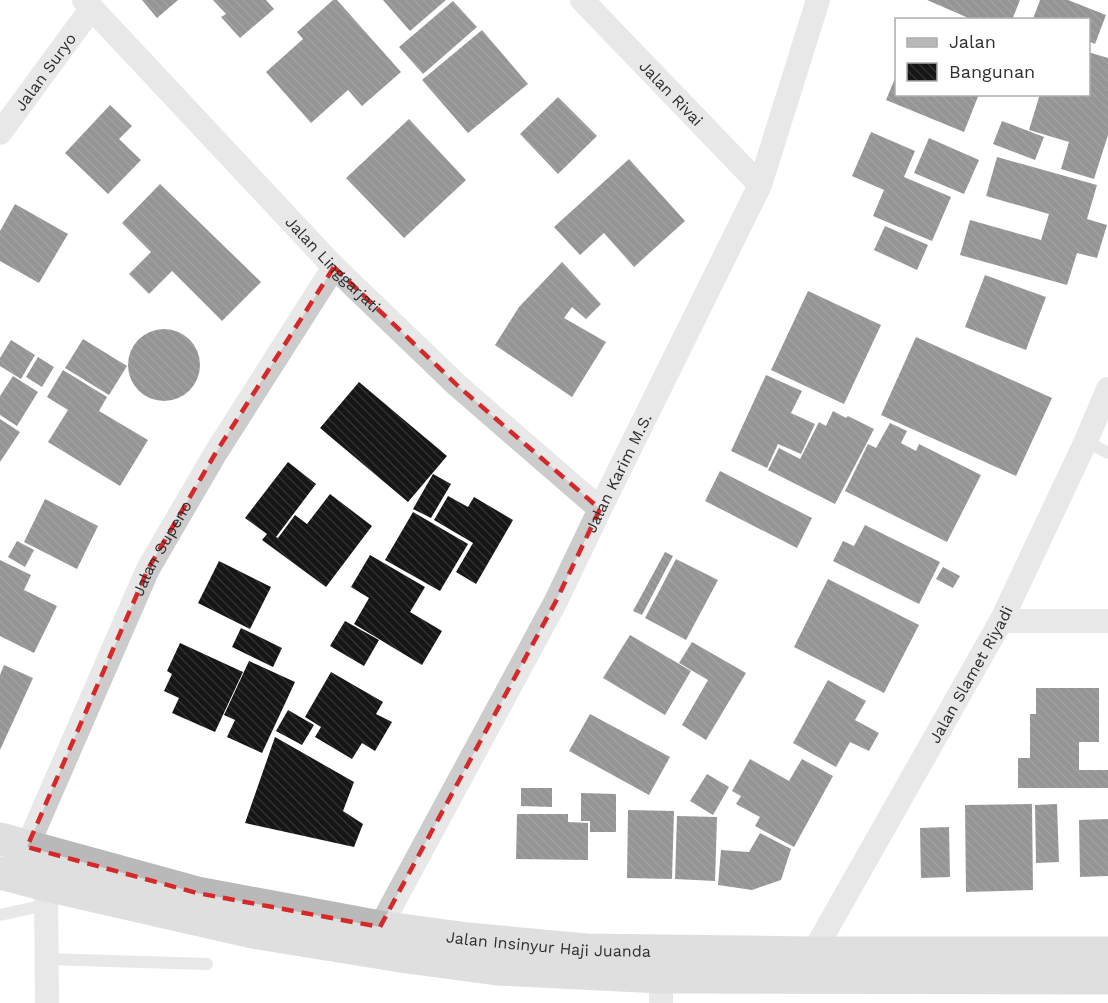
<svg xmlns="http://www.w3.org/2000/svg" width="1108" height="1003" viewBox="0 0 1108 1003" font-family="'Work Sans',sans-serif">
<style>
.building{fill:url(#building-back-hatch)}
.lines{fill:none;stroke-linecap:round;stroke-linejoin:round}
.lane{stroke:#ccc;stroke-width:12}
.street{stroke:#ccc;stroke-width:24}
.secondary{stroke:#b9b9b9;stroke-width:33}
.marked{fill:none;stroke:#d62828;stroke-width:4.5;stroke-dasharray:12 8;stroke-linejoin:round}
.labels{text-anchor:middle;stroke-width:6;stroke-linejoin:round;paint-order:stroke}
.street-label{font-size:16px;fill:#2f2f2f;stroke:#fff}
</style>
<defs>
<pattern id="building-back-hatch" width="6" height="6" patternUnits="userSpaceOnUse" patternTransform="scale(1.5)"><rect width="6" height="6" fill="#161616"/><path d="M-1 5l2 2M0 0l6 6M5-1l2 2" fill="none" stroke="#303030"/></pattern>
</defs>
<rect width="100%" height="100%" fill="#fff"/>
<g class="building">
<polygon points="142,0 178,0 157,18"/>
<polygon points="213,0 266,0 274,9 240,38 221,17 226,14"/>
<polygon points="333,0 337,0 401,72 362,106 348,90 311,123 266,72 303,39 297,32"/>
<polygon points="383,0 446,0 410,31"/>
<polygon points="927,0 1020,0 1012,20 973,20"/>
<polygon points="1040,0 1068,0 1106,15 1095,44 1088,41 1088,20 1033,19"/>
<polygon points="453,1 477,27 423,74 399,47"/>
<polygon points="482,30 528,84 468,133 422,80"/>
<polygon points="1088,52 1108,58 1108,135 1094,179 1061,169 1069,142 1029,130 1040,94 1088,94"/>
<polygon points="896,76 896,94 979,94 964,132 886,100"/>
<polygon points="558,97 597,136 558,174 520,134"/>
<polygon points="110,105 132,126 119,139 141,160 108,194 65,153"/>
<polygon points="409,119 466,180 404,238 346,178"/>
<polygon points="1002,121 1044,137 1035,160 993,144"/>
<polygon points="871,132 915,151 904,177 951,197 932,241 873,216 884,190 852,176"/>
<polygon points="929,138 979,160 964,194 914,173"/>
<polygon points="997,157 1097,185 1087,219 1107,225 1097,258 1077,253 1067,285 960,255 970,220 1041,240 1049,214 986,196"/>
<polygon points="629,159 685,221 634,267 604,233 580,255 554,227"/>
<polygon points="160,184 261,282 222,321 172,271 149,294 129,274 151,252 122,223"/>
<polygon points="15,204 68,234 39,283 0,261 0,231"/>
<polygon points="885,226 928,245 917,270 874,250"/>
<polygon points="562,262 601,304 586,319 572,307 564,318 606,342 572,397 495,345 519,307"/>
<polygon points="985,275 1046,297 1026,350 965,327"/>
<polygon points="808,291 881,325 844,404 771,370"/>
<circle cx="164" cy="365" r="36"/>
<polygon points="916,337 1052,398 1016,476 881,415"/>
<polygon points="83,339 127,366 109,395 65,368"/>
<polygon points="11,340 35,355 21,379 0,366 0,358"/>
<polygon points="38,357 54,367 42,387 26,377"/>
<polygon points="63,370 107,397 99,411 148,440 120,486 48,442 68,410 47,397"/>
<polygon points="766,375 802,391 791,413 815,424 801,454 778,444 767,468 731,451"/>
<polygon points="13,376 38,392 17,426 0,415 0,396"/>
<polygon points="359,382 447,456 408,502 320,428"/>
<polygon points="833,411 846,418 848,416 874,429 835,504 768,470 779,448 800,459 819,422 826,426"/>
<polygon points="0,419 20,432 0,462"/>
<polygon points="890,423 907,431 901,443 916,451 919,444 981,475 947,542 845,491 868,444 876,448"/>
<polygon points="288,462 316,484 276,537 278,538 295,515 307,524 330,494 372,526 326,587 262,540 267,534 245,518"/>
<polygon points="720,471 812,518 797,548 705,501"/>
<polygon points="433,474 451,484 431,518 413,509"/>
<polygon points="448,496 468,507 474,497 513,520 476,584 456,572 473,543 434,520"/>
<polygon points="45,499 98,526 77,569 24,542"/>
<polygon points="413,512 468,544 440,591 385,560"/>
<polygon points="865,525 940,562 919,604 833,561 843,541 854,546"/>
<polygon points="17,541 34,550 25,567 8,557"/>
<polygon points="665,552 673,556 642,615 633,611"/>
<polygon points="370,555 425,587 410,612 442,631 422,665 354,624 369,598 351,587"/>
<polygon points="676,559 718,580 686,640 645,618"/>
<polygon points="0,560 31,575 24,590 57,606 34,653 0,636"/>
<polygon points="219,561 271,587 250,629 198,603"/>
<polygon points="943,567 960,576 953,588 936,579"/>
<polygon points="828,579 919,625 884,693 794,647"/>
<polygon points="345,621 379,640 364,666 330,646"/>
<polygon points="241,628 282,648 273,667 232,647"/>
<polygon points="630,635 691,671 665,715 603,678"/>
<polygon points="692,642 746,673 706,740 682,725 708,680 679,663"/>
<polygon points="180,643 243,672 215,732 172,713 179,698 164,691 172,674 167,671"/>
<polygon points="249,661 295,682 262,753 227,737 235,720 224,715"/>
<polygon points="4,665 33,678 0,750 0,675"/>
<polygon points="331,672 383,702 376,714 392,722 375,751 362,743 352,759 315,737 321,727 305,717"/>
<polygon points="828,680 866,701 855,720 879,733 869,751 850,742 836,767 793,743"/>
<polygon points="1036,688 1099,688 1099,742 1079,742 1079,770 1108,770 1108,788 1018,788 1018,758 1030,758 1030,714 1036,714"/>
<polygon points="288,710 314,725 302,745 276,731"/>
<polygon points="590,714 670,757 649,795 569,751"/>
<polygon points="275,737 354,782 343,811 363,824 354,847 245,823"/>
<polygon points="750,759 789,781 802,759 833,776 794,847 755,826 760,817 736,804 741,796 732,791"/>
<polygon points="707,774 729,787 713,815 690,801"/>
<polygon points="521,788 552,788 552,807 521,806"/>
<polygon points="581,793 616,794 616,832 590,832 590,821 581,821"/>
<polygon points="1032,804 1033,890 966,892 965,805"/>
<polygon points="1057,804 1059,862 1036,863 1035,805"/>
<polygon points="628,810 674,811 672,879 627,878"/>
<polygon points="517,814 568,814 568,822 588,823 588,860 516,859"/>
<polygon points="677,816 717,817 715,881 675,879"/>
<polygon points="1108,819 1108,876 1080,877 1079,820"/>
<polygon points="949,827 950,877 921,878 920,828"/>
<polygon points="760,833 791,849 781,880 752,890 718,885 721,850 749,852"/>
</g>
<g class="lines">
<g class="lane">
<polyline points="1086,441 1108,453"/>
<polyline points="0,915 46,905"/>
<polyline points="46,959 207,964"/>
</g>
<g class="street">
<path id="s1" d="M84,0L334,267L458,386L600,509"/>
<path id="s2" d="M582,0L760,185"/>
<path id="s3" d="M0,133L91,9"/>
<polyline points="1001,621 1108,621"/>
<path id="s4" d="M27,847L148,569L215,454L334,267"/>
<polyline points="46,885 47,1003"/>
<path id="s5" d="M380,927L556,601L600,509L760,185L818,0"/>
<path id="s6" d="M813,953L1001,621L1086,441L1108,389"/>
<polyline points="661,977 661,1003"/>
</g>
<g class="secondary">
<path id="s7" d="M0,839L197,893L380,927L468,939L586,950L813,953H1108"/>
<polyline points="0,873 46,885 252,932 407,957 497,969 661,977 1108,978"/>
</g>
</g>
<path d="M0 0H1108V1003H0ZM334,267L458,386L600,509L556,601L380,927L197,893L27,847L148,569L215,454Z" fill="#fff" fill-opacity=".55" fill-rule="evenodd"/>
<path class="marked" d="M334,267L458,386L600,509L556,601L380,927L197,893L27,847L148,569L215,454Z"/>
<g class="labels">
<g class="street-label">
<text dy="6" stroke="none"><textPath href="#s3" startOffset="76">Jalan Suryo</textPath></text>
<text dy="6" stroke="none"><textPath href="#s2" startOffset="129">Jalan Rivai</textPath></text>
<text dy="6" stroke="none"><textPath href="#s1" startOffset="363">Jalan Linggarjati</textPath></text>
<text dy="6" stroke="none"><textPath href="#s5" startOffset="513">Jalan Karim M.S.</textPath></text>
<text dy="6" stroke="none"><textPath href="#s4" startOffset="328">Jalan Supeno</textPath></text>
<text dy="6" stroke="none"><textPath href="#s6" startOffset="320">Jalan Slamet Riyadi</textPath></text>
<text dy="6" stroke="none"><textPath href="#s7" startOffset="560">Jalan Insinyur Haji Juanda</textPath></text>
</g>
</g>
<rect x="895" y="18" width="195" height="78" fill="#ffffff" stroke="#acacac" stroke-width="1.5"/>
<rect x="907" y="38" width="30" height="9" fill="#b9b9b9" stroke="#acacac" stroke-width="1.5"/>
<text x="949" y="48" font-size="18" fill="#2f2f2f">Jalan</text>
<rect x="907" y="63" width="30" height="18" fill="url(#building-back-hatch)" stroke="#acacac" stroke-width="1.5"/>
<text x="949" y="78" font-size="18" fill="#2f2f2f">Bangunan</text>
</svg>
